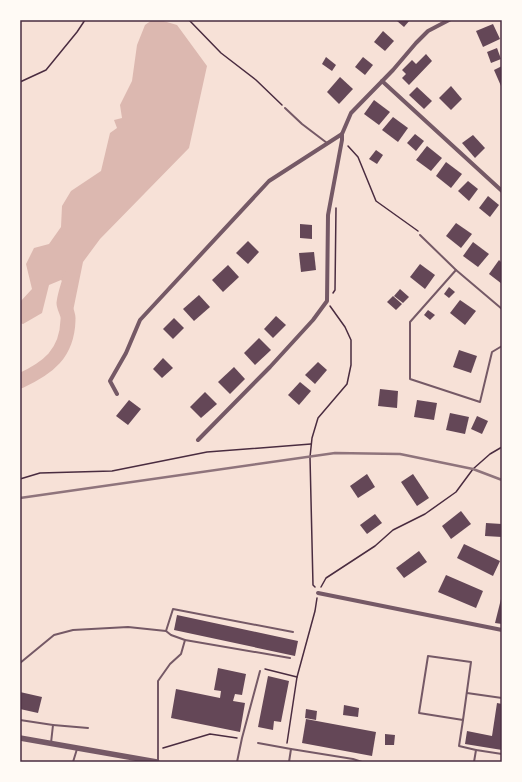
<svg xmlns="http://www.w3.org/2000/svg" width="522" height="782" viewBox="0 0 522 782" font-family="'Work Sans',sans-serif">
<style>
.water{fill:#dcb8b0}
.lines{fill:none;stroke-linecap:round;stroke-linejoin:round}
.river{stroke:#dcb8b0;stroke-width:15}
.building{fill:#644757}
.path{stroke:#4a2c40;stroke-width:1.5}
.service{stroke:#755966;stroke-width:2}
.minor{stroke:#755966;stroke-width:4}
.tertiary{stroke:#755966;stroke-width:5.5}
.rail{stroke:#8f747c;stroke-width:2.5}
.neatline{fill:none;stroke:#4a2c40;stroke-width:1.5}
</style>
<rect width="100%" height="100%" fill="#f7e1d7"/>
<polygon class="water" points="152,20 160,20 177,25 207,66 189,148 100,239 83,262 72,316 68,319 65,284 61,280 49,285 42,313 23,324 20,323 20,302 32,289 26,264 34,248 49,244 61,227 62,206 71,191 101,171 110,133 117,128 114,120 122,118 120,105 132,81 137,45 145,25"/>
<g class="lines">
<path class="river" d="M20,381C48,368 67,354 68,320C69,314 64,308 64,303C65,294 69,284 71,276"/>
</g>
<g class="building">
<polygon points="398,20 410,20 404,27 397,21"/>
<polygon points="493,24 500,39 483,47 476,31"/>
<polygon points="383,31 394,41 385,51 374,42"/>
<polygon points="497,48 501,59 491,63 487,52"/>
<polygon points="426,54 432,61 409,85 402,78 406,74 402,70 412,60 416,64"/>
<polygon points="326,57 336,65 332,71 322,64"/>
<polygon points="363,57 373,65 365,75 355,67"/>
<polygon points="502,66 502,86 501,86 494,70"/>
<polygon points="340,77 353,89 339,104 327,92"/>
<polygon points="451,86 462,99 451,110 439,98"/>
<polygon points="417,87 432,101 424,109 409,95"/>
<polygon points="374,100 390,112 379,125 364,114"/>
<polygon points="393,117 408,128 398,142 382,130"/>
<polygon points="415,134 424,141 416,151 407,143"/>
<polygon points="473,135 485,148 475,158 462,143"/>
<polygon points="427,146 442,158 431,171 416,160"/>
<polygon points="376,150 383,155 377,164 369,159"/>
<polygon points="446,162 462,174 451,188 436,176"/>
<polygon points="468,181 478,189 469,201 458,191"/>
<polygon points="488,196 499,205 490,217 479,208"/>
<polygon points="456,223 472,234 461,248 446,236"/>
<polygon points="300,224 312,225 312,239 300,238"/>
<polygon points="248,241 259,252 248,264 236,253"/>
<polygon points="473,242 489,254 478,267 463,256"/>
<polygon points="314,252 316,270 301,272 299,253"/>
<polygon points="499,260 502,263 502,284 489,274"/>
<polygon points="420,264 435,275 425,289 410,277"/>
<polygon points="228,265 239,277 223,292 212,280"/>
<polygon points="449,287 455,292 449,298 444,294"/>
<polygon points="400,289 409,297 403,303 394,296"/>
<polygon points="199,295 210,307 194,321 183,309"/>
<polygon points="393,296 402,304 396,310 387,302"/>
<polygon points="460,300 476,311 465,325 450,313"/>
<polygon points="428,310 435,315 430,320 424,315"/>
<polygon points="276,316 286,325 273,338 264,329"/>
<polygon points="174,318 184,328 173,339 163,329"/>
<polygon points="259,338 271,350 255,365 244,353"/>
<polygon points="459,350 477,356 471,373 453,367"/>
<polygon points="163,358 173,368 162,378 153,369"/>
<polygon points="318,362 327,370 315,384 305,375"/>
<polygon points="234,367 245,379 230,394 218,382"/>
<polygon points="300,382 311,391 299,405 288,395"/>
<polygon points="380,389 398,391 397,408 378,406"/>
<polygon points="205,392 217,404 201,418 190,407"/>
<polygon points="129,400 141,409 128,425 116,416"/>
<polygon points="417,400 437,403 434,420 414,417"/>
<polygon points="450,413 469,417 465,434 446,430"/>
<polygon points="477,416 488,421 482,434 471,429"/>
<polygon points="367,474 375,487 358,498 350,486"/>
<polygon points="413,474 429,498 417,506 401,482"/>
<polygon points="461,511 471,524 451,539 442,526"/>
<polygon points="375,514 382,523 367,534 360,525"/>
<polygon points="486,523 502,524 502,537 485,536"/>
<polygon points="464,544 500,561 493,576 457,558"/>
<polygon points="419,551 427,562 404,578 396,568"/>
<polygon points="446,575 483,591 476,608 438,592"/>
<polygon points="501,599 502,599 502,624 495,623"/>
<polygon points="177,615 298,641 295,656 174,630"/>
<polygon points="218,668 246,674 242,695 235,694 233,701 245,703 240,732 171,718 176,689 220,698 221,691 214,690"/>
<polygon points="268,676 289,681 281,722 274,721 273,730 258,727"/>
<polygon points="20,692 42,697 38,713 20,709"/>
<polygon points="497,703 502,704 502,750 465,744 467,731 492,736"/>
<polygon points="344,705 359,708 358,717 343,715"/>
<polygon points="306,709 317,711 316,720 305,718"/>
<polygon points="306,719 376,732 372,756 302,743"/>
<polygon points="385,734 395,735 394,745 385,745"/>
</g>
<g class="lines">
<g class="path">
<polyline points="189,20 221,53 256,80 282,105"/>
<polyline points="20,82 46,70 77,32 85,20"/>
<polyline points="348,146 358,157 376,201 418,231"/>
<polyline points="333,293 335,290 336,208"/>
<polyline points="20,479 40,473 112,471 207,452 311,444"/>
<polyline points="315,587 313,585 310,457 312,438 318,418 347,384 351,365 351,340 345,327 330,306"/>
<polyline points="321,587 326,578 375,546 393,530 425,514 456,492 473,469 490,454 502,447"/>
<polyline points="265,669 297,677"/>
<polyline points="287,743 297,677 315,611 317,598"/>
<polyline points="163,748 210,734 237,738"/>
</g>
<g class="service">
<polyline points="285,108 302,124 327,143"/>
<polyline points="420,235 456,270 502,309"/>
<polyline points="456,270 410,322 410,379 480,402 492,352 502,346"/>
<polyline points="166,631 173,609 293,632"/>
<polygon points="428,656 471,662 463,720 419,713"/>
<polyline points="20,663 54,635 73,630 128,627 166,631 171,635 185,640"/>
<polyline points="467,693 502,698"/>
<polyline points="20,720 53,725 51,743"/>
<polyline points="463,720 459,746 476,750 474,762"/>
<polyline points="53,725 88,728"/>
<polyline points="258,743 291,749"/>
<polyline points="476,750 502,754"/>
<polyline points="158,761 158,681 170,664 181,654 185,640 290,658"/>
<polyline points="73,762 77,749"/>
<polyline points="237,762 242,738 260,671"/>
<polyline points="289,762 291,749 353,759 362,762"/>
</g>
<g class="minor">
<polyline points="382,81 502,191"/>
<polyline points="117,394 110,381 126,353 140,320 269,181 342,134"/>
<polyline points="198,440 270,367 313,320 327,301 328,215 342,140 342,134 351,113 393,70 416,43 428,31 449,20"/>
<polyline points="318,593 502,630"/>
</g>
<polyline class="tertiary" points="20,738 157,762"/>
<polyline class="rail" points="20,498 335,453 400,454 473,469 502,480"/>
</g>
<rect width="522" height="782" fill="none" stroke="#fffaf5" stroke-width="42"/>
<rect x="21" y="21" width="480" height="740" class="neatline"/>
</svg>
